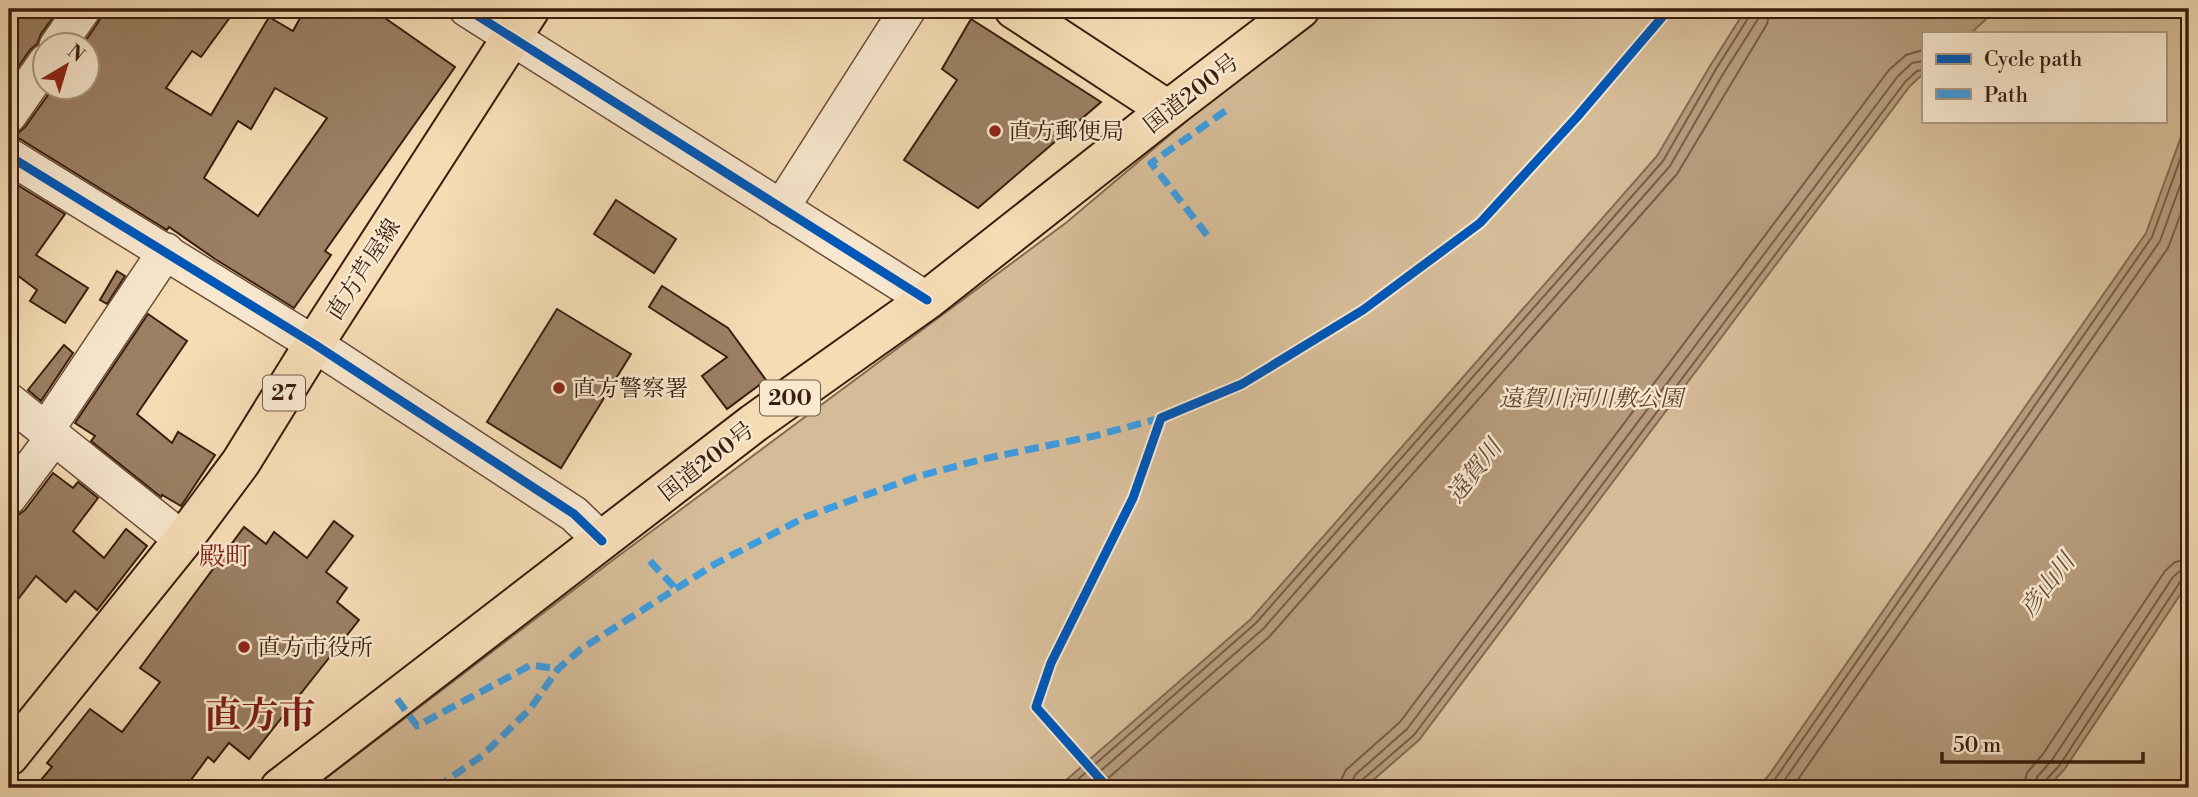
<svg xmlns="http://www.w3.org/2000/svg" width="2198" height="797" viewBox="0 0 2198 797" font-family="'Libre Bodoni','Noto Serif JP',serif">
<style>
.green{fill:#d5bc98;stroke:#886c52;stroke-width:2;fill-rule:evenodd}
.water{fill:#b59b7c;stroke:#846950;stroke-width:2}
.lines{fill:none;stroke-linecap:round;stroke-linejoin:round}
.shore{stroke:#785c44;stroke-width:2}
.building{fill:#9b8064;stroke:#3a1d0d;stroke-width:2;fill-rule:evenodd}
.minor-casing{stroke:#694d37;stroke-width:38}
.major-casing{stroke:#3a1d0d;stroke-width:42}
.highway-casing{stroke:#3a1d0d;stroke-width:42}
.minor{stroke:#f8e8cf;stroke-width:35}
.major{stroke:#f5dcb5;stroke-width:38}
.highway{stroke:#f5dcb5;stroke-width:38}
.quiet{stroke:#3e9bde;stroke-width:7;stroke-dasharray:14 7;stroke-linecap:butt}
.cycleway-casing{stroke:#f8e8cf;stroke-width:13}
.cycleway{stroke:#0057b8;stroke-width:9}
.poi-dot{fill:#8f2418;stroke:#f8e8cf;stroke-width:2.5}
.labels{text-anchor:middle;stroke-width:5;stroke-linejoin:round;paint-order:stroke}
.shield{fill:#f8e8cf;stroke:#735a47;stroke-width:2}
.shield-label{font-size:21px;font-weight:bold;fill:#3a1d0d}
.street-label{font-size:23px;fill:#3a1d0d;stroke:#f8e8cf}
.poi-label{font-size:23px;fill:#3a1d0d;stroke:#f8e8cf;text-anchor:start}
.park-label{font-size:23px;font-style:italic;fill:#614530;stroke:#f8e8cf}
.water-label{font-size:24px;font-style:italic;fill:#654934;stroke:#f8e8cf}
.quarter-label{font-size:26px;fill:#7a1f14;stroke:#f8e8cf}
.town-label{font-size:37px;font-weight:bold;fill:#7a1f14;stroke:#f8e8cf}
</style>
<rect width="100%" height="100%" fill="#f5dcb5"/>
<filter id="stains"><feTurbulence type="fractalNoise" baseFrequency=".00286" numOctaves="4"/><feColorMatrix values="0 0 0 0 .2 0 0 0 0 .09 0 0 0 0 .02 0 0 0 .5 -.17"/></filter>
<radialGradient id="worn" r=".72"><stop offset=".6" stop-color="#630" stop-opacity="0"/><stop offset="1" stop-color="#630" stop-opacity=".3"/></radialGradient>
<path class="green" d="M1319,9H2189V788H313L617,557L1067,222ZM1923,33H2165V121H1923Z"/>
<g class="water">
<polygon points="1746,9 1994,9 1985,20 1971,33 1923,33 1923,74 1910,86 1419,740 1364,788 1057,788 1251,619 1657,156 1710,66"/>
<polygon points="2189,115 2189,580 2184,589 2064,770 2047,788 1757,788 1769,775 2146,233"/>
</g>
<g class="lines">
<g class="shore">
<polyline points="1068,788 1256,623 1663,161 1716,69 1750,15 1751,9"/>
<polyline points="1081,788 1263,629 1670,166 1723,74 1758,19 1760,9"/>
<polyline points="1097,788 1269,637 1677,174 1767,24 1771,9"/>
<polyline points="1341,788 1342,778 1346,770 1400,722 1889,70 1906,55 1923,50"/>
<polyline points="1351,788 1352,781 1356,774 1407,729 1898,76 1912,63 1923,61"/>
<polyline points="1360,788 1362,780 1414,735 1905,82 1917,71 1923,70"/>
<polyline points="1767,788 1775,779 2152,237 2189,135"/>
<polyline points="1779,788 2160,241 2189,161"/>
<polyline points="1792,788 2168,248 2189,192"/>
<polyline points="2023,788 2027,773 2043,754 2165,571 2175,562 2189,559"/>
<polyline points="2034,788 2037,777 2052,760 2173,577 2180,571 2189,569"/>
<polyline points="2043,788 2044,782 2059,766 2180,582 2189,578"/>
</g>
</g>
<g class="building">
<polygon points="9,9 59,9 41,34 37,44 30,50 9,80"/>
<path d="M103,9H236L201,57L192,51L166,88L211,115L269,17L293,31L305,9H372L455,67L325,251L331,255L294,308L215,259L169,227L167,230L20,139L9,135L18,133L25,127L53,88H88V46H82L99,21ZM275,88L327,118L258,216L204,178L238,121L251,129Z"/>
<polygon points="971,19 1101,102 978,208 904,160 957,80 942,69"/>
<polygon points="19,186 65,214 36,255 88,288 65,323 30,301 37,290 9,269 9,200"/>
<polygon points="616,200 676,239 654,273 594,234"/>
<polygon points="117,271 125,276 107,304 100,300"/>
<polygon points="662,286 728,328 766,380 727,409 702,376 727,357 649,307"/>
<polygon points="557,309 631,354 561,468 487,422"/>
<polygon points="148,314 187,341 137,414 172,443 178,432 215,455 181,506 162,495 161,497 91,441 95,436 75,423"/>
<polygon points="64,345 73,353 41,401 28,390"/>
<polygon points="53,473 73,488 78,482 98,498 73,531 104,558 126,529 147,546 97,610 75,591 66,602 36,576 9,611 9,517 18,515 25,510"/>
<polygon points="334,521 353,536 326,572 347,588 337,602 359,620 249,759 229,743 214,762 208,757 185,788 34,788 52,767 47,763 90,709 122,732 160,682 140,668 244,527 266,544 274,532 307,558"/>
</g>
<g class="lines">
<g class="minor-casing">
<g id="minor">
<polyline points="467,9 927,300"/>
<polyline points="57,46 83,9"/>
<polyline points="9,115 46,62"/>
<polyline points="9,156 314,344 574,514 602,541"/>
<polyline points="781,208 908,9"/>
<polyline points="9,401 183,540"/>
<polyline points="46,430 166,251"/>
<polyline points="9,497 54,437"/>
</g>
</g>
<g class="major-casing">
<g id="major">
<polyline points="1014,9 1168,110"/>
<polyline points="9,756 183,540 241,462 314,344 530,9"/>
</g>
</g>
<g class="highway-casing">
<polyline id="highway" points="280,788 754,423 927,300 1168,110 1300,9"/>
</g>
<use href="#minor" class="minor"/>
<use href="#major" class="major"/>
<use href="#highway" class="highway"/>
<g class="quiet">
<polyline points="1207,235 1151,163 1231,107"/>
<polyline points="650,561 676,589"/>
<polyline points="397,699 417,726 531,665 558,669"/>
<polyline points="436,788 483,755 530,709 558,669 581,649 715,564 805,517 916,477 983,459 1094,436 1161,418"/>
</g>
<g class="cycleway-casing">
<g id="cycleway">
<polyline points="467,9 927,300"/>
<polyline points="9,156 314,344 574,514 602,541"/>
<polyline points="1108,788 1036,707 1051,663 1133,498 1161,418 1242,384 1363,310 1480,223 1577,117 1669,9"/>
</g>
</g>
<use href="#cycleway" class="cycleway"/>
</g>
<g class="poi-dot">
<circle cx="995" cy="131" r="7"/>
<circle cx="559" cy="388" r="7"/>
<circle cx="244" cy="647" r="7"/>
</g>
<g class="labels">
<g class="shield">
<rect x="263" y="375.5" width="42" height="35" rx="5"/>
<rect x="760" y="380.5" width="60" height="35" rx="5"/>
</g>
<g class="shield-label">
<text x="284" y="400">27</text>
<text x="790" y="405">200</text>
</g>
<g class="street-label">
<text transform="translate(1191 93) rotate(-38)" y="8">国道200号</text>
<text transform="translate(363 269) rotate(-57)" y="8">直方芦屋線</text>
<text transform="translate(706 461) rotate(-38)" y="8">国道200号</text>
</g>
<g class="poi-label">
<text x="1009" y="139">直方郵便局</text>
<text x="573" y="396">直方警察署</text>
<text x="258" y="655">直方市役所</text>
</g>
<g class="park-label">
<text x="1591" y="406">遠賀川河川敷公園</text>
</g>
<g class="water-label">
<text transform="translate(1474 471) rotate(-52)" y="8">遠賀川</text>
<text transform="translate(2047 585) rotate(-52)" y="8">彦山川</text>
</g>
<g class="quarter-label">
<text x="225" y="565">殿町</text>
</g>
<g class="town-label">
<text x="260" y="728">直方市</text>
</g>
</g>
<rect width="2198" height="797" fill="none" stroke="#f5dcb5" stroke-width="35"/>
<rect x="10" y="10" width="2177" height="776" fill="none" stroke="#3a1d0d" stroke-width="3.5"/>
<rect x="18" y="18" width="2163" height="762" fill="none" stroke="#3a1d0d" stroke-width="2"/>
<rect x="1922" y="32" width="245" height="91" fill="#f8e8cf" stroke="#ac9781" stroke-width="2"/>
<rect x="1936" y="54" width="35" height="10" fill="#0057b8" stroke="#ac9781" stroke-width="2"/>
<text x="1984" y="66" font-size="21" fill="#3a1d0d">Cycle path</text>
<rect x="1936" y="89" width="35" height="10" fill="#3e9bde" stroke="#ac9781" stroke-width="2"/>
<text x="1984" y="102" font-size="21" fill="#3a1d0d">Path</text>
<g transform="translate(66 66) rotate(38)"><circle r="33" fill="#f8e8cf" stroke="#ac9781" stroke-width="2"/>
<path d="M0-5L12 26L0 18L-12 26Z" fill="#8f2418"/>
<text y="-10" font-size="19" font-weight="bold" text-anchor="middle" fill="#3a1d0d">N</text>
</g>
<path d="M1942 752v10h201v-10" fill="none" stroke="#3a1d0d" stroke-width="3.5"/>
<text x="1953" y="752" font-size="21" fill="#3a1d0d" stroke="#f8e8cf" stroke-width="5" paint-order="stroke">50 m</text>
<rect width="100%" height="100%" filter="url(#stains)"/>
<rect width="100%" height="100%" fill="url(#worn)"/>
</svg>
